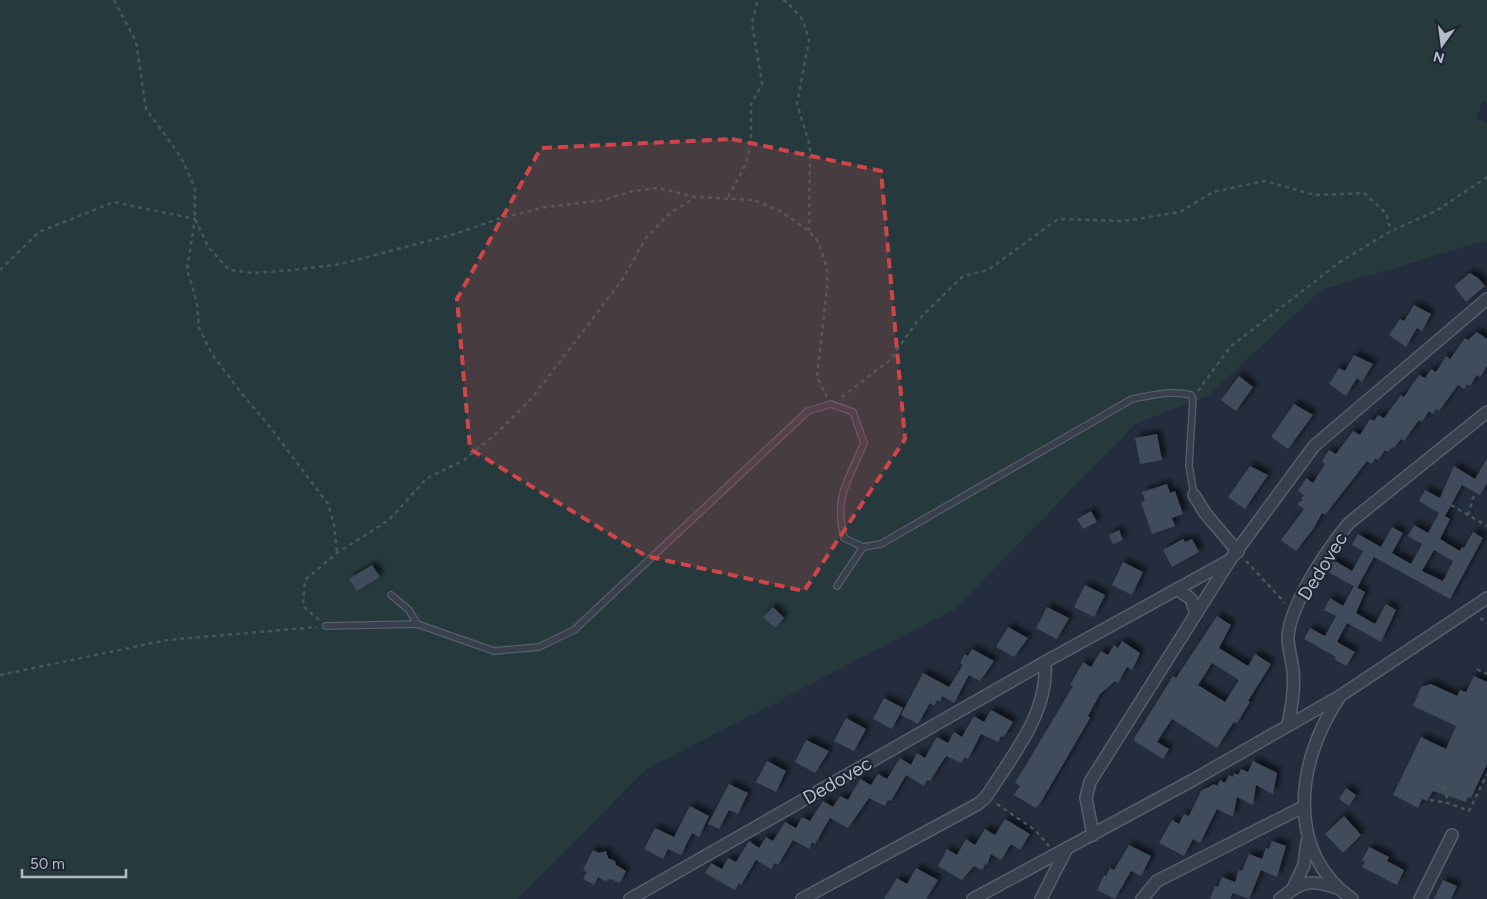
<svg xmlns="http://www.w3.org/2000/svg" width="1487" height="899" viewBox="0 0 1487 899" font-family="Figtree,sans-serif">
<style>
.green{fill:#263a3e}
.building{fill:#404b5c;fill-rule:evenodd;filter:url(#shadow)}
.lines{fill:none;stroke-linecap:round;stroke-linejoin:round}
.service-casing{stroke:#565d6b;stroke-width:8}
.minor-casing{stroke:#565d6b;stroke-width:14}
.path{stroke:#44575b;stroke-width:2.5;stroke-dasharray:4 4;stroke-linecap:butt}
.service{stroke:#383f4d;stroke-width:5.5}
.minor{stroke:#383f4d;stroke-width:11}
.marked{fill:#cf4548;fill-opacity:0.2;stroke:#cf4548;stroke-width:4;stroke-dasharray:10 6;stroke-linejoin:round}
.labels{text-anchor:middle;stroke-width:4.5;stroke-linejoin:round;paint-order:stroke}
.street-label{font-size:19px;fill:#b4bac8;stroke:#1d2432}
</style>
<defs>
<filter id="shadow"><feDropShadow dx="4.5" dy="-4.5" stdDeviation="2.5" flood-color="#0009"/></filter>
</defs>
<rect width="100%" height="100%" fill="#242d3d"/>
<polygon class="green" points="0,0 1487,0 1487,103 1482,101 1476,119 1487,123 1487,240 1321,290 1208,396 1135,424 955,609 782,699 778,705 775,703 646,769 517,899 0,899"/>
<g class="building">
<polygon points="1470,273 1478,278 1485,286 1466,302 1454,286"/>
<polygon points="1414,305 1431,314 1422,331 1417,328 1406,347 1389,335 1400,319 1404,321"/>
<polygon points="1477,332 1487,339 1487,366 1480,377 1477,375 1470,386 1467,384 1464,389 1458,385 1439,411 1436,409 1433,414 1429,411 1422,422 1419,420 1404,441 1401,439 1394,448 1392,447 1388,452 1385,450 1378,460 1375,458 1372,464 1367,461 1325,515 1322,513 1314,528 1296,551 1281,540 1304,509 1297,504 1303,500 1301,498 1304,495 1298,491 1306,478 1313,483 1325,464 1322,461 1329,450 1336,454 1353,431 1360,435 1370,419 1374,421 1378,415 1384,418 1401,395 1404,397 1419,375 1425,378 1431,369 1436,372 1446,356 1450,359 1465,338 1468,340"/>
<polygon points="1354,355 1373,364 1362,382 1357,378 1346,396 1329,384 1339,368 1345,371"/>
<polygon points="1239,376 1253,387 1236,411 1221,400"/>
<polygon points="1294,404 1313,415 1288,449 1271,437"/>
<polygon points="1157,434 1162,460 1140,464 1135,438"/>
<path d="M1487,458V483L1480,495L1462,485L1445,516L1443,515L1450,519L1440,539L1460,551L1462,547L1464,548L1473,532L1483,538L1450,599L1374,557L1357,588L1325,570L1332,559L1352,571L1363,551L1352,545L1358,534L1381,547L1392,527L1403,533L1392,553L1411,564L1422,544L1408,536L1414,525L1428,533L1439,513L1419,501L1425,490L1440,498L1454,466L1475,479ZM1434,550L1453,561L1443,581L1422,571Z"/>
<polygon points="1250,466 1268,475 1245,509 1228,497"/>
<polygon points="1167,484 1170,493 1175,491 1183,514 1172,518 1175,526 1152,534 1141,502 1145,501 1142,492"/>
<polygon points="1091,511 1097,522 1083,529 1077,519"/>
<polygon points="1119,530 1123,540 1113,544 1109,535"/>
<polygon points="1183,539 1185,542 1192,539 1199,552 1172,567 1163,550"/>
<polygon points="1123,562 1143,572 1132,595 1112,585"/>
<polygon points="372,565 380,577 357,591 349,579"/>
<polygon points="1085,585 1105,595 1094,617 1074,607"/>
<polygon points="1354,586 1365,592 1356,613 1375,624 1386,604 1396,610 1381,642 1347,623 1337,642 1355,652 1346,666 1334,659 1336,657 1304,639 1310,628 1325,636 1336,616 1324,610 1330,598 1343,606"/>
<polygon points="773,607 784,618 775,628 763,617"/>
<polygon points="1047,607 1069,618 1057,639 1036,628"/>
<path d="M1217,616L1231,625L1219,648L1248,666L1255,654L1271,664L1248,701L1250,702L1237,723L1234,722L1217,748L1172,719L1157,742L1169,749L1163,759L1134,741L1135,737L1173,676L1176,678ZM1212,663L1239,680L1225,702L1198,685Z"/>
<polygon points="1008,627 1028,638 1014,657 996,647"/>
<polygon points="1122,641 1140,653 1137,660 1132,670 1127,667 1118,683 1115,681 1100,694 1088,716 1090,718 1041,802 1036,808 1014,795 1020,786 1015,783 1073,686 1070,685 1083,662 1091,667 1101,651 1108,655 1114,645 1118,648"/>
<polygon points="972,649 994,661 980,681 969,675 954,703 942,696 940,702 937,700 934,706 930,703 918,724 901,715 923,673 949,687 963,665 960,663 965,654 968,656"/>
<polygon points="1474,676 1487,682 1487,764 1471,798 1468,797 1466,802 1433,791 1427,801 1422,799 1418,808 1393,795 1421,737 1446,749 1456,726 1413,706 1421,687 1431,684 1457,696 1460,690 1466,692"/>
<polygon points="884,698 903,708 892,729 873,719"/>
<polygon points="991,710 1013,722 1004,737 1001,736 998,742 981,734 968,759 965,757 961,763 946,756 930,781 927,780 924,786 906,775 891,801 888,800 885,806 869,798 848,828 830,818 815,844 812,842 809,849 793,840 778,865 775,863 771,869 756,860 741,885 739,883 735,890 705,873 711,863 722,869 728,858 736,862 749,841 759,848 766,837 773,841 785,822 796,828 802,817 810,821 823,801 833,807 840,796 848,800 860,779 871,785 878,774 887,779 900,758 911,765 917,753 925,758 937,737 948,743 954,732 962,737 974,716 984,722"/>
<polygon points="846,718 866,729 854,751 834,741"/>
<polygon points="806,740 829,751 815,773 795,762"/>
<polygon points="767,761 786,771 776,792 756,782"/>
<polygon points="1253,761 1277,773 1273,794 1256,785 1253,805 1237,797 1233,817 1217,809 1200,843 1193,839 1184,856 1159,843 1172,820 1179,824 1184,814 1189,816 1201,791 1214,784 1217,786 1220,780 1225,783 1229,775 1233,777 1234,773 1238,775 1241,769 1248,772"/>
<polygon points="729,784 748,793 738,814 729,810 719,829 708,824"/>
<polygon points="1346,788 1356,795 1349,806 1339,799"/>
<polygon points="690,806 709,816 699,837 692,833 681,855 668,849 663,859 644,849 655,828 674,837"/>
<polygon points="1344,816 1361,835 1343,853 1325,834"/>
<polygon points="1005,819 1030,834 1020,850 1011,844 1001,860 991,854 987,865 985,864 982,870 974,866 962,880 938,866 947,849 957,855 966,839 975,845 985,829 995,835"/>
<polygon points="1272,841 1286,846 1277,877 1261,870 1249,899 1233,893 1230,899 1210,899 1215,886 1218,887 1222,877 1235,882 1239,870 1242,871 1249,854 1262,859 1266,848 1269,849"/>
<polygon points="1129,845 1151,856 1141,876 1131,871 1115,899 1097,890 1104,875 1106,876 1110,868 1114,870"/>
<polygon points="1369,847 1389,857 1387,861 1404,870 1397,885 1362,867 1365,862 1362,860"/>
<polygon points="593,850 599,853 606,851 608,858 615,861 616,865 626,871 620,883 611,879 605,881 598,877 594,885 583,879 587,872 583,870"/>
<polygon points="916,868 938,880 926,899 884,899 897,878 907,884"/>
<polygon points="1443,880 1457,886 1451,899 1434,899"/>
</g>
<g class="lines">
<g class="service-casing">
<g id="service">
<polyline points="837,586 863,547"/>
<polyline points="391,595 409,610 417,624"/>
<path d="M326,626L417,624L494,651L539,647L574,630L808,411L831,404L853,412L864,443C848,482 834,495 844,538L863,547L881,544L1132,399C1153,395 1171,390 1191,395L1193,399L1189,465L1194,495"/>
</g>
</g>
<g class="minor-casing">
<g id="minor">
<polyline points="1194,495 1205,513 1238,552"/>
<polyline points="1177,589 1191,599 1196,614"/>
<path d="M1339,698C1297,760 1284,850 1352,899"/>
<path d="M1288,724C1292,706 1295,689 1293,671C1292,660 1288,648 1288,637C1290,604 1328,548 1349,523L1487,412"/>
<polyline points="1093,835 1086,798 1090,782 1230,560 1314,446 1487,299"/>
<polyline points="1293,888 1304,865 1307,842"/>
<polyline points="630,899 1045,662 1230,560"/>
<path d="M802,899L978,804L986,797C1012,756 1049,713 1045,662"/>
<polyline points="973,899 1193,780 1340,696 1487,598"/>
<polyline points="1041,899 1067,848"/>
<polyline points="1142,899 1157,881 1303,807"/>
<path d="M1280,899C1302,881 1310,879 1337,888"/>
<polyline points="1420,899 1452,835"/>
</g>
</g>
<g class="path">
<polyline points="114,0 136,42 146,109 181,157 195,188 195,219 209,248 229,270 252,273 294,270 341,264 455,234 498,219 546,207 604,200 632,191 658,188 696,197 754,200 782,212 809,231 819,243 827,268 827,288 817,377 827,397"/>
<polyline points="783,0 787,2 803,20 809,40 797,104 810,146 809,231"/>
<polyline points="728,197 746,164 751,139 751,104 762,84 752,23 758,0"/>
<polyline points="0,270 39,232 114,202 195,219 187,269 197,303 199,328 212,354 242,394 270,427 328,504 334,525 337,553"/>
<polyline points="1198,391 1230,347 1340,262 1391,231 1436,211 1487,177"/>
<polyline points="842,397 890,360 918,320 963,276 988,270 1058,219 1124,221 1180,212 1213,192 1265,181 1315,195 1364,193 1386,213 1391,231"/>
<polyline points="1451,505 1487,526"/>
<polyline points="1468,515 1475,492"/>
<polyline points="1246,561 1285,603"/>
<polyline points="1480,618 1487,623"/>
<polyline points="319,620 303,606 305,580 337,553 389,520 427,478 464,460 498,432 532,398 622,280 646,238 670,213 695,198"/>
<polyline points="1477,669 1487,674"/>
<polyline points="0,675 167,640 317,627"/>
<polyline points="1436,784 1445,789 1448,803"/>
<polyline points="1430,800 1448,803 1469,811 1487,774"/>
<polyline points="997,804 1035,830 1049,846"/>
</g>
<use href="#service" class="service"/>
<use href="#minor" class="minor"/>
</g>
<path class="marked" d="M732,139L881,171L905,439L804,591L646,556L470,449L457,299L541,148Z"/>
<g class="labels">
<g class="street-label">
<text transform="translate(1322 566) rotate(-58)" y="7">Dedovec</text>
<text transform="translate(837 780) rotate(-30)" y="7">Dedovec</text>
</g>
</g>
<g transform="translate(1442 45) rotate(194)" stroke="#1d2432" stroke-width="4" paint-order="stroke">
<path d="M0-4L9 19L0 12L-9 19Z" fill="#b4bac8"/>
<text y="-8" font-size="14" font-weight="bold" text-anchor="middle" fill="#b4bac8">N</text>
</g>
<path d="M22 869v8h104v-8" fill="none" stroke="#b4bac8" stroke-width="2.5"/>
<text x="30" y="869" font-size="15" fill="#b4bac8" stroke="#1d2432" stroke-width="4" paint-order="stroke">50 m</text>
</svg>
